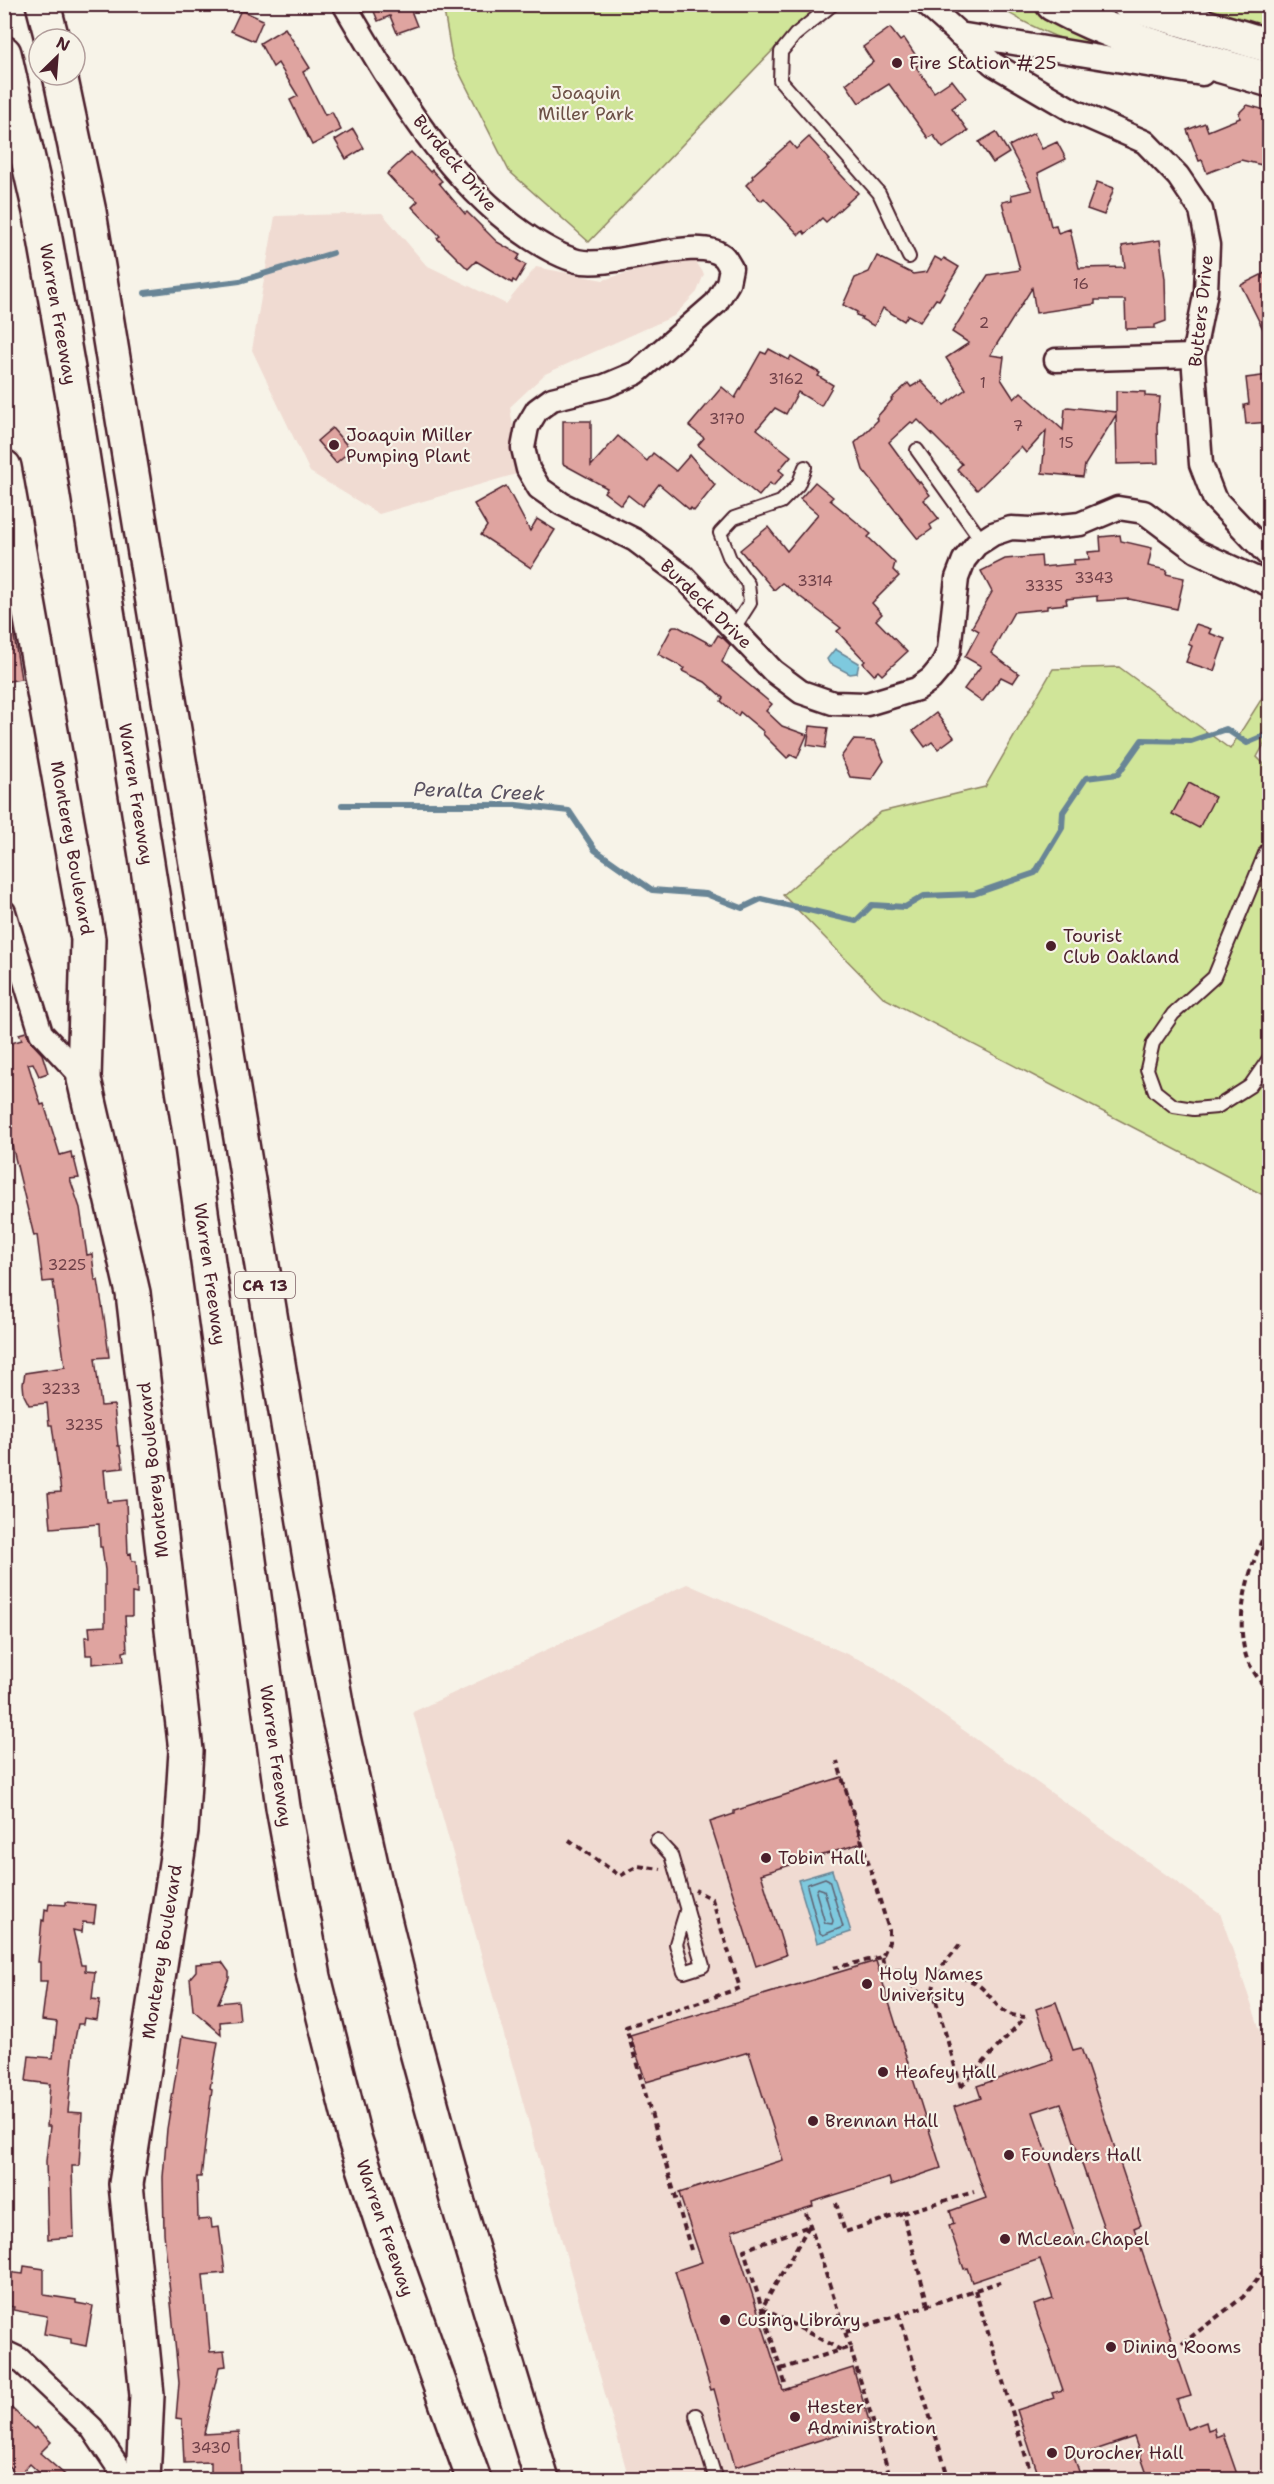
<svg xmlns="http://www.w3.org/2000/svg" width="1274" height="2484" viewBox="0 0 1274 2484" font-family="'Shantell Sans',sans-serif">
<style>
.built{fill:#f0dbd2}
.green{fill:#d0e599;stroke:#8d8262;stroke-width:1.5}
.water{fill:#7ec9de;stroke:#698596;stroke-width:1.5}
.lines{fill:none;stroke-linecap:round;stroke-linejoin:round}
.shore{stroke:#5f6373;stroke-width:1.5}
.stream{stroke:#698596;stroke-width:6}
.building{fill:#dfa4a0;stroke:#4a1f2b;stroke-width:1.5;fill-rule:evenodd}
.lane-casing{stroke:#4a1f2b;stroke-width:16}
.street-casing{stroke:#4a1f2b;stroke-width:27}
.secondary-casing{stroke:#4a1f2b;stroke-width:38}
.highway-casing{stroke:#4a1f2b;stroke-width:38}
.path{stroke:#4a1f2b;stroke-width:4;stroke-dasharray:6 4.5;stroke-linecap:butt}
.lane{stroke:#f7f3e8;stroke-width:12}
.street{stroke:#f7f3e8;stroke-width:22}
.secondary{stroke:#f7f3e8;stroke-width:33}
.highway{stroke:#f7f3e8;stroke-width:33}
.poi-dot{fill:#4a1f2b;stroke:#f7f3e8;stroke-width:2}
.labels{text-anchor:middle;stroke-width:4.5;stroke-linejoin:round;paint-order:stroke}
.number-label{font-size:15px;fill:#6f4048}
.shield{fill:#f7f3e8;stroke:#7e5f64;stroke-width:1.5}
.shield-label{font-size:16px;font-weight:bold;fill:#4a1f2b}
.poi-label{font-size:18px;fill:#4a1f2b;stroke:#f7f3e8;text-anchor:start}
.park-label{font-size:18px;fill:#6c5046;stroke:#f7f3e8}
.street-label{font-size:18px;fill:#4a1f2b;stroke:#f7f3e8}
.water-label{font-size:20px;font-style:italic;fill:#5a5261;stroke:#f7f3e8}
</style>
<rect width="100%" height="100%" fill="#f7f3e8"/>
<filter id="ink" filterUnits="userSpaceOnUse"><feTurbulence type="fractalNoise" baseFrequency=".0167" numOctaves="2"/><feDisplacementMap in="SourceGraphic" scale="12" xChannelSelector="R" yChannelSelector="G"/><feConvolveMatrix kernelMatrix="1 2 1 2 8 2 1 2 1" color-interpolation-filters="sRGB"/></filter>
<g filter="url(#ink)">
<g class="built">
<polygon points="382,213 426,265 506,304 536,267 603,280 680,257 695,260 704,274 697,292 674,316 545,374 510,407 520,473 379,514 310,472 252,350 275,216"/>
<polygon points="687,1584 872,1665 1220,1913 1269,2056 1269,2479 629,2479 413,1712"/>
</g>
<g class="green">
<polygon points="443,5 825,5 775,48 589,242 509,171 452,58"/>
<path d="M996,5H1269V85C1179,69 1074,58 996,5Z"/>
<polygon points="1119,667 1230,749 1269,687 1269,735 1257,757 1270,770 1269,1198 884,998 783,895 881,812 985,787 1053,669"/>
</g>
<g class="water">
<polygon points="835,649 859,663 857,673 850,674 829,663 827,659"/>
<polygon points="832,1870 851,1932 817,1943 798,1880"/>
</g>
<g class="lines">
<g class="shore">
<polygon points="825,1878 829,1880 843,1927 823,1935 820,1933 807,1886 808,1884"/>
<polygon points="818,1888 824,1890 833,1921 832,1924 825,1923 816,1892"/>
</g>
<g class="stream">
<polyline points="145,293 240,281 333,253"/>
<polyline points="342,805 516,805 569,811 595,850 652,890 706,894 742,908 761,899 856,921 872,905 905,907 924,896 974,894 1035,873 1062,828 1063,812 1086,778 1118,774 1142,740 1191,741 1226,729 1247,743 1268,734 1270,736"/>
</g>
</g>
<g class="building">
<polygon points="371,4 417,4 410,8 417,26 397,33 390,16 378,21"/>
<polygon points="241,10 263,20 254,41 231,31"/>
<polygon points="285,28 310,68 303,72 325,115 332,112 341,130 312,145 290,100 298,96 278,63 273,67 260,43"/>
<polygon points="890,28 900,41 904,38 921,63 916,67 934,92 952,80 966,98 952,108 968,131 943,148 933,135 928,138 889,84 859,103 846,84 873,62 863,47"/>
<polygon points="1247,105 1269,111 1269,158 1265,157 1262,165 1241,160 1207,173 1202,160 1199,161 1187,130 1205,123 1208,131 1240,118 1239,113"/>
<polygon points="353,129 364,148 346,159 335,140"/>
<polygon points="996,132 1009,153 993,163 979,142"/>
<polygon points="1034,133 1042,149 1057,142 1066,159 1038,173 1051,226 1056,225 1058,233 1070,229 1079,268 1125,267 1122,246 1160,240 1165,279 1166,321 1155,325 1155,328 1126,329 1125,300 1095,300 1095,304 1036,313 1032,288 990,355 1004,357 1001,379 1014,399 1021,392 1063,430 1065,409 1068,407 1116,412 1116,391 1145,392 1145,396 1160,397 1157,427 1158,463 1117,464 1116,415 1085,465 1083,477 1042,473 1046,431 1026,453 1021,447 977,490 957,469 962,464 918,420 914,424 911,422 889,442 919,483 920,482 930,495 924,500 939,519 930,525 932,529 918,539 863,470 855,443 878,420 876,418 892,400 891,399 908,383 911,387 921,381 944,405 966,389 946,358 969,343 952,332 988,275 1020,270 1002,202 1012,200 1011,195 1032,190 1009,146"/>
<polygon points="809,137 830,160 828,161 858,193 826,222 822,218 805,234 803,231 799,235 764,198 761,201 746,185 753,178 752,176 790,142 796,149"/>
<polygon points="411,152 430,172 432,170 442,181 439,183 465,214 467,212 497,242 520,255 517,260 526,265 516,282 513,280 512,283 476,261 468,269 437,238 440,236 412,207 418,201 397,185 387,174"/>
<polygon points="1097,182 1114,188 1104,215 1087,209"/>
<polygon points="877,256 913,274 927,272 935,257 942,261 944,258 959,267 939,300 936,299 920,322 908,315 904,321 883,308 874,326 861,319 862,317 856,315 857,312 843,305 855,278 869,272"/>
<polygon points="1269,271 1269,341 1241,285"/>
<polygon points="769,349 789,360 791,356 820,373 818,376 833,385 821,406 798,392 786,414 775,408 757,429 791,456 779,470 784,474 773,486 770,483 759,496 698,445 704,438 689,426 722,387 735,398 761,352 766,354"/>
<polygon points="1269,375 1269,422 1246,424 1244,405 1249,404 1246,378"/>
<polygon points="563,421 591,421 591,466 618,436 647,461 653,453 676,471 690,455 715,485 694,511 691,508 690,510 659,484 642,506 628,495 621,505 604,492 607,488 563,464"/>
<polygon points="332,428 351,450 336,463 317,441"/>
<polygon points="815,482 833,497 830,500 871,534 868,537 895,563 893,570 899,576 872,603 882,614 876,620 907,652 882,675 878,671 874,675 863,663 865,661 837,631 841,628 782,583 774,590 740,550 768,527 787,551 818,514 800,499"/>
<polygon points="506,486 530,531 537,519 555,530 531,568 481,535 487,526 474,504"/>
<polygon points="1120,535 1121,541 1152,548 1148,566 1167,570 1166,574 1184,578 1177,609 1129,599 1097,601 1097,596 1066,599 1067,604 1047,606 1047,609 1014,612 991,653 1019,674 1013,683 1001,677 982,702 964,689 981,666 965,657 979,631 972,627 992,592 981,571 1005,559 1041,556 1042,567 1074,564 1074,560 1089,559 1088,552 1101,551 1100,537"/>
<polygon points="1196,624 1211,629 1209,633 1225,639 1214,671 1186,662 1192,646 1188,644"/>
<polygon points="673,626 677,626 712,645 718,635 723,638 730,645 722,662 772,704 766,711 782,726 807,735 797,758 791,755 787,758 763,734 764,732 740,712 738,716 721,701 723,698 705,682 682,671 684,668 658,654"/>
<polygon points="13,630 21,679 4,682 4,631"/>
<polygon points="936,713 954,737 938,749 932,742 925,747 913,731"/>
<polygon points="810,726 828,728 825,748 807,745"/>
<polygon points="853,740 875,741 884,761 872,779 850,777 841,757"/>
<polygon points="1189,783 1215,797 1199,828 1172,814"/>
<polygon points="26,1032 31,1042 42,1054 48,1073 39,1076 33,1063 28,1064 41,1105 44,1104 60,1155 71,1152 72,1159 74,1158 79,1178 70,1179 80,1208 87,1255 92,1254 95,1280 98,1280 105,1324 109,1357 95,1358 101,1406 114,1405 118,1446 120,1446 123,1468 104,1470 107,1502 126,1500 128,1554 131,1553 132,1561 136,1561 137,1577 137,1594 132,1593 132,1616 125,1616 127,1651 123,1652 124,1661 92,1664 92,1655 86,1655 85,1637 90,1637 89,1627 105,1626 105,1570 102,1547 100,1547 99,1524 51,1528 48,1493 61,1492 52,1425 49,1425 47,1403 29,1405 24,1395 23,1384 25,1373 65,1367 53,1281 43,1282 37,1235 34,1236 11,1141 4,1143 4,1045 22,1040 19,1034"/>
<polygon points="842,1777 862,1843 761,1874 786,1955 756,1966 710,1822 734,1814 734,1811"/>
<polygon points="66,1902 96,1905 94,1923 83,1922 82,1932 73,1930 81,1965 85,1965 85,1971 95,1972 92,1999 100,2000 97,2020 84,2018 83,2024 78,2024 75,2039 68,2112 82,2113 79,2166 72,2166 74,2237 48,2239 46,2161 50,2126 47,2126 50,2084 26,2081 29,2056 53,2058 57,2022 42,2020 47,1981 40,1981 40,1962 38,1962 42,1920 44,1921 45,1909 48,1910 49,1904 66,1905"/>
<polygon points="876,1961 941,2168 891,2185 889,2178 812,2202 813,2206 732,2231 783,2390 853,2368 870,2424 735,2467 714,2389 711,2390 675,2271 702,2262 679,2193 783,2160 749,2052 646,2082 630,2035"/>
<polygon points="222,1962 229,1972 229,1978 218,2003 238,2001 240,2020 220,2022 221,2034 193,2010 190,1978 196,1971 196,1964"/>
<path d="M1056,2002L1073,2050L1081,2048L1141,2225L1134,2228L1191,2396L1177,2400L1187,2429L1206,2422L1208,2430L1214,2428L1216,2437L1223,2434L1239,2480H1149L1134,2437L1074,2457L1082,2480H1040L1017,2410L1054,2398L1052,2393L1063,2390L1034,2305L1053,2299L1040,2259L972,2282L967,2268L964,2269L949,2226L954,2224L950,2211L986,2198L954,2107L981,2098L977,2086L1053,2060L1036,2009ZM1061,2103L1107,2237L1079,2246L1033,2112Z"/>
<polygon points="182,2036 218,2042 210,2088 212,2089 201,2177 197,2177 198,2220 211,2219 212,2228 219,2227 225,2273 203,2275 210,2352 224,2351 226,2366 219,2367 204,2434 239,2432 241,2480 211,2480 211,2462 184,2463 182,2419 176,2418 179,2383 164,2233 163,2177 167,2129"/>
<polygon points="24,2266 44,2269 44,2295 76,2300 76,2303 93,2306 86,2346 71,2343 71,2339 44,2334 47,2316 13,2310 14,2307 4,2305 7,2272 23,2274"/>
<polygon points="4,2401 34,2429 36,2427 51,2442 40,2453 71,2480 47,2480 30,2464 19,2476 4,2462"/>
</g>
<g class="lines">
<g class="lane-casing">
<g id="lane">
<polyline points="833,4 795,35 781,52 780,80 879,193 909,257"/>
<polyline points="917,450 982,541"/>
<polyline points="734,628 750,603 748,584 730,559 720,533 734,518 781,502 798,485 805,467"/>
<polyline points="1266,851 1214,977 1173,1014 1153,1043 1147,1069 1155,1091 1174,1106 1194,1109 1217,1107 1250,1086 1270,1057"/>
<polyline points="657,1840 671,1855 703,1966 684,1972 676,1944 687,1908"/>
<polyline points="696,2415 716,2480"/>
</g>
</g>
<g class="street-casing">
<g id="street">
<path d="M344,4C393,88 449,185 532,239C546,248 562,257 577,261C613,270 700,233 724,257C726,259 729,265 731,268L728,283L716,303L636,373L605,386L552,399L537,410L527,427L523,448L528,469L539,488L562,504L635,540L683,576L773,671L801,692L833,703L867,704L917,689L931,679L942,666L949,650L957,578L964,560L976,545L993,534L1011,528L1031,529L1080,524L1118,508L1144,512L1196,551L1270,585"/>
<polyline points="926,4 993,64 1072,110 1145,142 1178,176 1201,210 1208,245 1206,291 1193,356 1201,464 1214,498 1270,557"/>
<polyline points="959,34 1202,74"/>
<polyline points="1056,360 1193,356"/>
<polyline points="4,912 41,1033 84,1079"/>
<polyline points="4,2352 19,2359 92,2428 127,2480"/>
</g>
</g>
<g class="secondary-casing">
<g id="secondary">
<path d="M1053,4C1121,41 1196,58 1270,80"/>
<polyline points="1129,4 1270,46"/>
<polyline points="4,467 88,939 84,1079 133,1293 186,1751 181,1831 126,2184 147,2395 143,2480"/>
</g>
</g>
<g class="highway-casing">
<g id="highway">
<polyline points="43,4 52,39"/>
<polyline points="4,53 41,216 73,397 192,1146 283,1807 314,1977 354,2137 382,2223 474,2480"/>
<polyline points="60,75 89,212 309,1552 338,1714 374,1878 414,2041 458,2203 542,2480"/>
</g>
</g>
<g class="path">
<path d="M1270,1521C1252,1562 1233,1612 1246,1656C1250,1669 1262,1683 1270,1695"/>
<polyline points="569,1840 620,1876 638,1866 661,1869"/>
<polyline points="882,1957 884,1966 899,1970 917,1991 936,2001 961,2087"/>
<polyline points="833,1968 882,1957 889,1942 889,1930 837,1761"/>
<polyline points="936,1974 960,1944"/>
<path d="M936,2001L933,1990L936,1974C950,1976 965,1976 977,1984C997,1999 995,2015 1025,2017"/>
<polyline points="961,2087 1025,2017"/>
<polyline points="836,2203 845,2232 903,2213"/>
<polyline points="806,2213 850,2347"/>
<polyline points="809,2226 762,2308 841,2350"/>
<polyline points="691,2250 626,2027 740,1988 712,1899 695,1890"/>
<polyline points="975,2290 1033,2480"/>
<polyline points="928,2305 903,2213 974,2192"/>
<polyline points="899,2314 949,2480"/>
<polyline points="846,2332 1000,2282"/>
<polyline points="1182,2344 1243,2297 1270,2263"/>
<polyline points="781,2369 850,2347 891,2480"/>
<polyline points="785,2383 744,2250 809,2226"/>
</g>
<use href="#lane" class="lane"/>
<use href="#street" class="street"/>
<use href="#secondary" class="secondary"/>
<use href="#highway" class="highway"/>
</g>
</g>
<g class="poi-dot">
<circle cx="897" cy="63" r="6"/>
<circle cx="334" cy="445" r="6"/>
<circle cx="1051" cy="946" r="6"/>
<circle cx="766" cy="1858" r="6"/>
<circle cx="867" cy="1984" r="6"/>
<circle cx="883" cy="2072" r="6"/>
<circle cx="813" cy="2121" r="6"/>
<circle cx="1009" cy="2155" r="6"/>
<circle cx="1005" cy="2239" r="6"/>
<circle cx="725" cy="2320" r="6"/>
<circle cx="1111" cy="2347" r="6"/>
<circle cx="795" cy="2417" r="6"/>
<circle cx="1052" cy="2453" r="6"/>
</g>
<g class="labels">
<g class="number-label">
<text x="1081" y="289">16</text>
<text x="984" y="328">2</text>
<text x="786" y="384">3162</text>
<text x="983" y="388">1</text>
<text x="727" y="424">3170</text>
<text x="1018" y="431">7</text>
<text x="1066" y="448">15</text>
<text x="1094" y="583">3343</text>
<text x="815" y="586">3314</text>
<text x="1044" y="591">3335</text>
<text x="67" y="1270">3225</text>
<text x="61" y="1394">3233</text>
<text x="84" y="1430">3235</text>
<text x="211" y="2453">3430</text>
</g>
<rect class="shield" x="235" y="1272" width="60" height="26" rx="4.5"/>
<g class="shield-label">
<text x="265" y="1291">CA 13</text>
</g>
<g class="poi-label">
<text x="909" y="69">Fire Station #25</text>
<text x="346" y="441">Joaquin Miller<tspan x="346" dy="21">Pumping Plant</tspan></text>
<text x="1063" y="942">Tourist<tspan x="1063" dy="21">Club Oakland</tspan></text>
<text x="778" y="1864">Tobin Hall</text>
<text x="879" y="1980">Holy Names<tspan x="879" dy="21">University</tspan></text>
<text x="895" y="2078">Heafey Hall</text>
<text x="825" y="2127">Brennan Hall</text>
<text x="1021" y="2161">Founders Hall</text>
<text x="1017" y="2245">McLean Chapel</text>
<text x="737" y="2326">Cusing Library</text>
<text x="1123" y="2353">Dining Rooms</text>
<text x="807" y="2413">Hester<tspan x="807" dy="21">Administration</tspan></text>
<text x="1064" y="2459">Durocher Hall</text>
</g>
<g class="park-label">
<text x="586" y="99">Joaquin<tspan x="586" dy="21">Miller Park</tspan></text>
</g>
<g class="street-label">
<text transform="translate(455 163) rotate(50)" y="6">Burdeck Drive</text>
<text transform="translate(1201 311) rotate(-84)" y="6">Butters Drive</text>
<text transform="translate(58 314) rotate(80)" y="6">Warren Freeway</text>
<text transform="translate(706 604) rotate(44)" y="6">Burdeck Drive</text>
<text transform="translate(136 794) rotate(81)" y="6">Warren Freeway</text>
<text transform="translate(72 848) rotate(80)" y="6">Monterey Boulevard</text>
<text transform="translate(210 1274) rotate(82)" y="6">Warren Freeway</text>
<text transform="translate(153 1470) rotate(-96)" y="6">Monterey Boulevard</text>
<text transform="translate(276 1756) rotate(82)" y="6">Warren Freeway</text>
<text transform="translate(162 1952) rotate(-81)" y="6">Monterey Boulevard</text>
<text transform="translate(385 2228) rotate(71)" y="6">Warren Freeway</text>
</g>
<g class="water-label">
<text transform="translate(479 791) rotate(2)" y="7">Peralta Creek</text>
</g>
</g>
<rect width="1274" height="2484" fill="none" stroke="#f7f3e8" stroke-width="24"/>
<rect x="12" y="12" width="1250" height="2460" fill="none" stroke="#4a1f2b" stroke-width="2" filter="url(#ink)"/>
<g transform="translate(57 57) rotate(25)"><circle r="28" fill="#f7f3e8" stroke="#b29e9c" stroke-width="1.5"/>
<path d="M0-4.5L10 22L0 15L-10 22Z" fill="#4a1f2b"/>
<text y="-9" font-size="16" font-weight="bold" text-anchor="middle" fill="#4a1f2b">N</text>
</g>
</svg>
